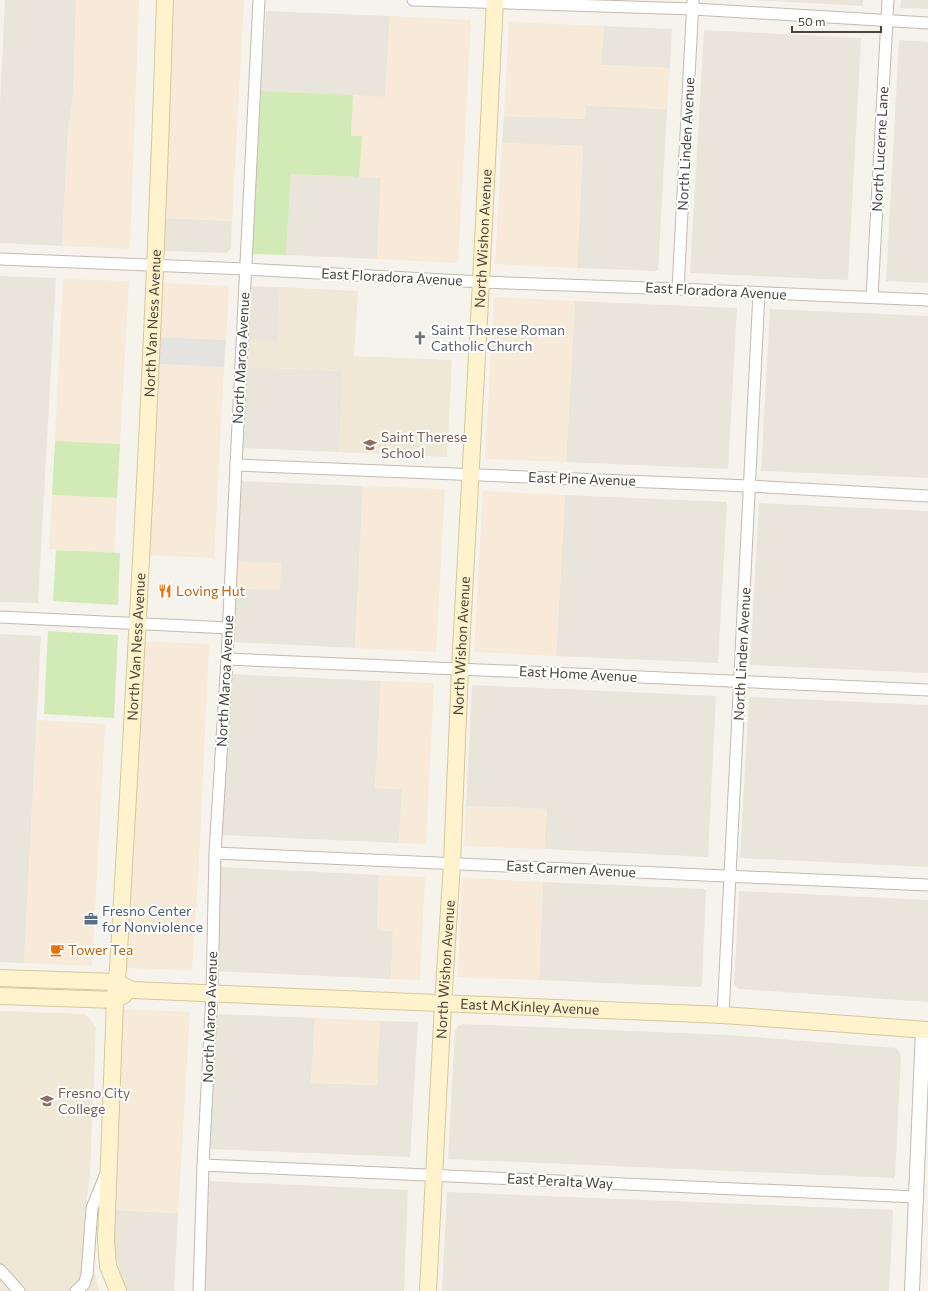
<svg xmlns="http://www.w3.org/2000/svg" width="928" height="1291" viewBox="0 0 928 1291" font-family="Commissioner,sans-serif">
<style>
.residential{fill:#eae5da}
.commercial{fill:#f7ead8}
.education{fill:#efe8d6}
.green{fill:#d2eab5}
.parking{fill:#e5e3e0}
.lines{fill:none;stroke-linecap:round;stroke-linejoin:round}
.minor-casing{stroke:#c2bbae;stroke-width:13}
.tertiary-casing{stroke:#c2bbae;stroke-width:16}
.secondary-casing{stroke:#d6c79b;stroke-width:18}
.minor{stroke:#fff;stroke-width:11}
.tertiary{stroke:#fff;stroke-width:14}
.secondary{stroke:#fff3cd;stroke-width:16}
.labels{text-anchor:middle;stroke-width:4;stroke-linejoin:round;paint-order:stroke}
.street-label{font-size:14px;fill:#4b4439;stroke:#fff}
.worship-label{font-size:14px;fill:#5b616d;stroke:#fff;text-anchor:start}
.education-label{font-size:14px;fill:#785e54;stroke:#fff;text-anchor:start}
.food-label{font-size:14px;fill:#c56008;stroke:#fff;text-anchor:start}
.service-label{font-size:14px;fill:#4e5e75;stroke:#fff;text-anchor:start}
</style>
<rect width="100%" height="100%" fill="#f6f3ec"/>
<g class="residential">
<polygon points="5,0 76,0 74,76 72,105 68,132 62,246 0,243 0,103"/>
<polygon points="752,0 863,0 863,6"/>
<polygon points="901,0 928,0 928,9 900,8"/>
<polygon points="266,11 390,16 385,97 261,91"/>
<polygon points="604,26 672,29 670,68 601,65"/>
<polygon points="704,30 861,38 848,280 690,273"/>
<polygon points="899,40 928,42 928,283 886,281"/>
<polygon points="586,105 667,109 658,271 577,268 583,146 502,143 504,116 585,119"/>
<polygon points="291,174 381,178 377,259 286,255"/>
<polygon points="164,218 232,221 231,249 226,253 163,251"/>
<polygon points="0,276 56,278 38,603 0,602"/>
<polygon points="250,286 280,287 278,342 247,340"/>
<polygon points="575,301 737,308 728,469 566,462"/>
<polygon points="770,309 928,316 928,478 761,471"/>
<polygon points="246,367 343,371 339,452 241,448"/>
<polygon points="240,481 363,486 355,648 231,642 234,588 279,590 235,561"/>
<polygon points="565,495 727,502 718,663 556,656"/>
<polygon points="759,503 928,511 928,673 750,665"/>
<polygon points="0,634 41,636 24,963 0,962"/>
<polygon points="229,674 381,681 375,788 402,789 399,843 220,835"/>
<polygon points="472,685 716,696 708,857 544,849 547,809 466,806"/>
<polygon points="749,697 928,705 928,867 740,858"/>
<polygon points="219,867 379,875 377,930 393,931 391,979 213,971"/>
<polygon points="543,882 706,889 702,983 701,986 697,987 539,980"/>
<polygon points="739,891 928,900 928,1002 739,989 736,987 734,984"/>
<polygon points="220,1014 315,1018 311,1083 376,1085 380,1021 418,1022 410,1157 209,1149 217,1018 218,1015"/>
<polygon points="463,1024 728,1035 896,1048 899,1051 901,1055 895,1178 448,1159 455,1031 458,1026"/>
<polygon points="208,1181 408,1190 404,1291 202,1291"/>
<polygon points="447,1192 893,1210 889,1291 442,1291"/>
<polygon points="112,1210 178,1213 174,1291 124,1291 118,1264 114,1242"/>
</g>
<g class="commercial">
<polygon points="76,0 139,0 130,249 62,246 68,132 72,105 74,76"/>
<polygon points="171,0 244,0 232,221 164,218"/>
<polygon points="390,16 471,20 458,263 377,259 381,178 359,177 361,137 351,136 353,95 385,97"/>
<polygon points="509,22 604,26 601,66 670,68 667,109 586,106 585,119 504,116"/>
<polygon points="502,143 583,146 577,268 495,264"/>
<polygon points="63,279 129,281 120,444 55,441"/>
<polygon points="161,283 229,286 226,340 158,337"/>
<polygon points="494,297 575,301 566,462 485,459"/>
<polygon points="157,364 224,367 214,558 146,555"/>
<polygon points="363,486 445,489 436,652 355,648"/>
<polygon points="483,491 565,495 556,656 474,652"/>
<polygon points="52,495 117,498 114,553 49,549"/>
<polygon points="235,561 281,563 280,590 234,588"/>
<polygon points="143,641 209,644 199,861 192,970 126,968"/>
<polygon points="381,681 434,683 426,844 399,843 402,789 375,788"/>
<polygon points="37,720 105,724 92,966 24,963"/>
<polygon points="466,806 547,809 544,849 464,846"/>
<polygon points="379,875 425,877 420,980 391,979 393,931 377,930"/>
<polygon points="462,878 543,882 539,980 458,977"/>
<polygon points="122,1009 190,1012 178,1213 112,1210"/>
<polygon points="315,1018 380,1021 377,1085 311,1083"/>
</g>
<g class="education">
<polygon points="280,287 358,291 354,356 452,360 447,457 339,452 343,371 246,367 247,340 278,341"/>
<polygon points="0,1011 85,1014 96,1027 90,1175 86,1207 84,1256 92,1260 99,1291 0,1291"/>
</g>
<g class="green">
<polygon points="261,91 353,95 351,136 362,136 359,177 291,174 286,255 252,254"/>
<polygon points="55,441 120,444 117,498 52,495"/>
<polygon points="56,550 120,553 118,605 53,601"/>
<polygon points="48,631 118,635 114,718 44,714"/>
</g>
<polygon class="parking" points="158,337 226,340 224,367 157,364"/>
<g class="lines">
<g class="minor-casing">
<g id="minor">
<polyline points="413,0 693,9 928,23"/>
<polyline points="0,259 246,269 481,282 678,289 928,300"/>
<polyline points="678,289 693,0"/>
<polyline points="872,297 888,0"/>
<polyline points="236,465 749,486 928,496"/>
<polyline points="0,617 229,628"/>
<path d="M227,659C461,668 694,680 928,690"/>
<polyline points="215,853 928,885"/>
<polyline points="723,1015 759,293"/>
<polyline points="203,1165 916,1197"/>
<polyline points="0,1270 19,1291"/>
<polyline points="76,1291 84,1284 87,1275 92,1208 105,1176"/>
<polyline points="199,1291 203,1165 212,993 215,853 227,659 236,465 259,0"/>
</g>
</g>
<g class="tertiary-casing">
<polyline id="tertiary" points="912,1291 923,1030"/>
</g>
<g class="secondary-casing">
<g id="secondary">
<path id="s1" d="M0,978L116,982L132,990L723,1015L928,1030"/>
<polyline points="0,996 115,1000 124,995"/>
<path id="s2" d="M118,1291L108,1266L106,1240L115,1000L116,982L118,969C137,646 155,323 165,0"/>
<path id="s3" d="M428,1291L443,1004L452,863L460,668L481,282L495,0"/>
</g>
</g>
<use href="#minor" class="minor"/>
<use href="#tertiary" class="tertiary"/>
<use href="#secondary" class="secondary"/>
</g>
<defs>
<g id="church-bare" transform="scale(1.08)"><path d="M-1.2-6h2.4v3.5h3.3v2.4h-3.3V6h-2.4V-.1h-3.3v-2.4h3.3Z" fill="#6b7280" stroke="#fff" stroke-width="2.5" paint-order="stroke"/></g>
<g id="school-bare" transform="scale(1.08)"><path d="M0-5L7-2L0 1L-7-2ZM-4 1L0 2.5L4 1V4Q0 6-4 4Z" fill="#8d6e63" stroke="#fff" stroke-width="2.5" paint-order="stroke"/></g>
<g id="restaurant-bare" transform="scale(1.08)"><path d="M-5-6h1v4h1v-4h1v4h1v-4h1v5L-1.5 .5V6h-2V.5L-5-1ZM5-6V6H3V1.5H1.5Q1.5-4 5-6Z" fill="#e8710a" stroke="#fff" stroke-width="2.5" paint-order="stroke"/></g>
<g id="office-bare" transform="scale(1.08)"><path d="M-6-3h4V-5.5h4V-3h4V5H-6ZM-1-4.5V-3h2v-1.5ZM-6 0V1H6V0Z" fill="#5c6f8a" stroke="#fff" stroke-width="2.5" paint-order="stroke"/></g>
<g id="cafe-bare" transform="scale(1.08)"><path d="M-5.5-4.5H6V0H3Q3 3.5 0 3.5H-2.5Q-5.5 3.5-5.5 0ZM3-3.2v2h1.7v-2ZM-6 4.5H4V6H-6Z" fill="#e8710a" stroke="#fff" stroke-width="2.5" paint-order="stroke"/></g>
<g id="university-bare" transform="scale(1.08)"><path d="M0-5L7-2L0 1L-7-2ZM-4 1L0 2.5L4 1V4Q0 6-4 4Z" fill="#8d6e63" stroke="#fff" stroke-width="2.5" paint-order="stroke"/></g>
</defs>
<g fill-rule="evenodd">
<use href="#church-bare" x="420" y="338"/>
<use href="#school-bare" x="370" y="445"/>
<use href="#restaurant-bare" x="165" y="591"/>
<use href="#office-bare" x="91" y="919"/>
<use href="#cafe-bare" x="57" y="950"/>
<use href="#university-bare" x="47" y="1101"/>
</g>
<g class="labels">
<g class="street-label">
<text transform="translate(686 144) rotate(-87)" y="5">North Linden Avenue</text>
<text transform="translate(880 149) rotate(-87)" y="5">North Lucerne Lane</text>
<text dy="5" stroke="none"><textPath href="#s3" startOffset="1054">North Wishon Avenue</textPath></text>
<text transform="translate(392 277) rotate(3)" y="5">East Floradora Avenue</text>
<text transform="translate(716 291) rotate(3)" y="5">East Floradora Avenue</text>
<text dy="5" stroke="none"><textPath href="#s2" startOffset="971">North Van Ness Avenue</textPath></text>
<text transform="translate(241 358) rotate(-87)" y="5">North Maroa Avenue</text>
<text transform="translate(582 479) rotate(2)" y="5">East Pine Avenue</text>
<text dy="5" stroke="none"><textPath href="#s3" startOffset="646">North Wishon Avenue</textPath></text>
<text dy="5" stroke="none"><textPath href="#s2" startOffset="647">North Van Ness Avenue</textPath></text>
<text transform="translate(742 654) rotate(-87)" y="5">North Linden Avenue</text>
<text transform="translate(578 674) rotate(3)" y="5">East Home Avenue</text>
<text transform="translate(225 681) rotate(-87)" y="5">North Maroa Avenue</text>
<text transform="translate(571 869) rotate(3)" y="5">East Carmen Avenue</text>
<text dy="5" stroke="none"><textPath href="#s3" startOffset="322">North Wishon Avenue</textPath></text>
<text dy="5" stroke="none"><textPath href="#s1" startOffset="532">East McKinley Avenue</textPath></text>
<text transform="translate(210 1017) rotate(-88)" y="5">North Maroa Avenue</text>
<text transform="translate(560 1181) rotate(3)" y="5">East Peralta Way</text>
</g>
<g class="worship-label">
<text x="431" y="335">Saint Therese Roman<tspan x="431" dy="16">Catholic Church</tspan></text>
</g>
<g class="education-label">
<text x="381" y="442">Saint Therese<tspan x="381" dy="16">School</tspan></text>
<text x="58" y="1098">Fresno City<tspan x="58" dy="16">College</tspan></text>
</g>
<g class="food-label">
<text x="176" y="596">Loving Hut</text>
<text x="68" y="955">Tower Tea</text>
</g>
<g class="service-label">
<text x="102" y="916">Fresno Center<tspan x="102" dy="16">for Nonviolence</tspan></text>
</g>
</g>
<path d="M792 26v6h89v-6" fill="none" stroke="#4b4439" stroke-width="2"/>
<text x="798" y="26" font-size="12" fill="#4b4439" stroke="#ffffff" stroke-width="3" paint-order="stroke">50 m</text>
</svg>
